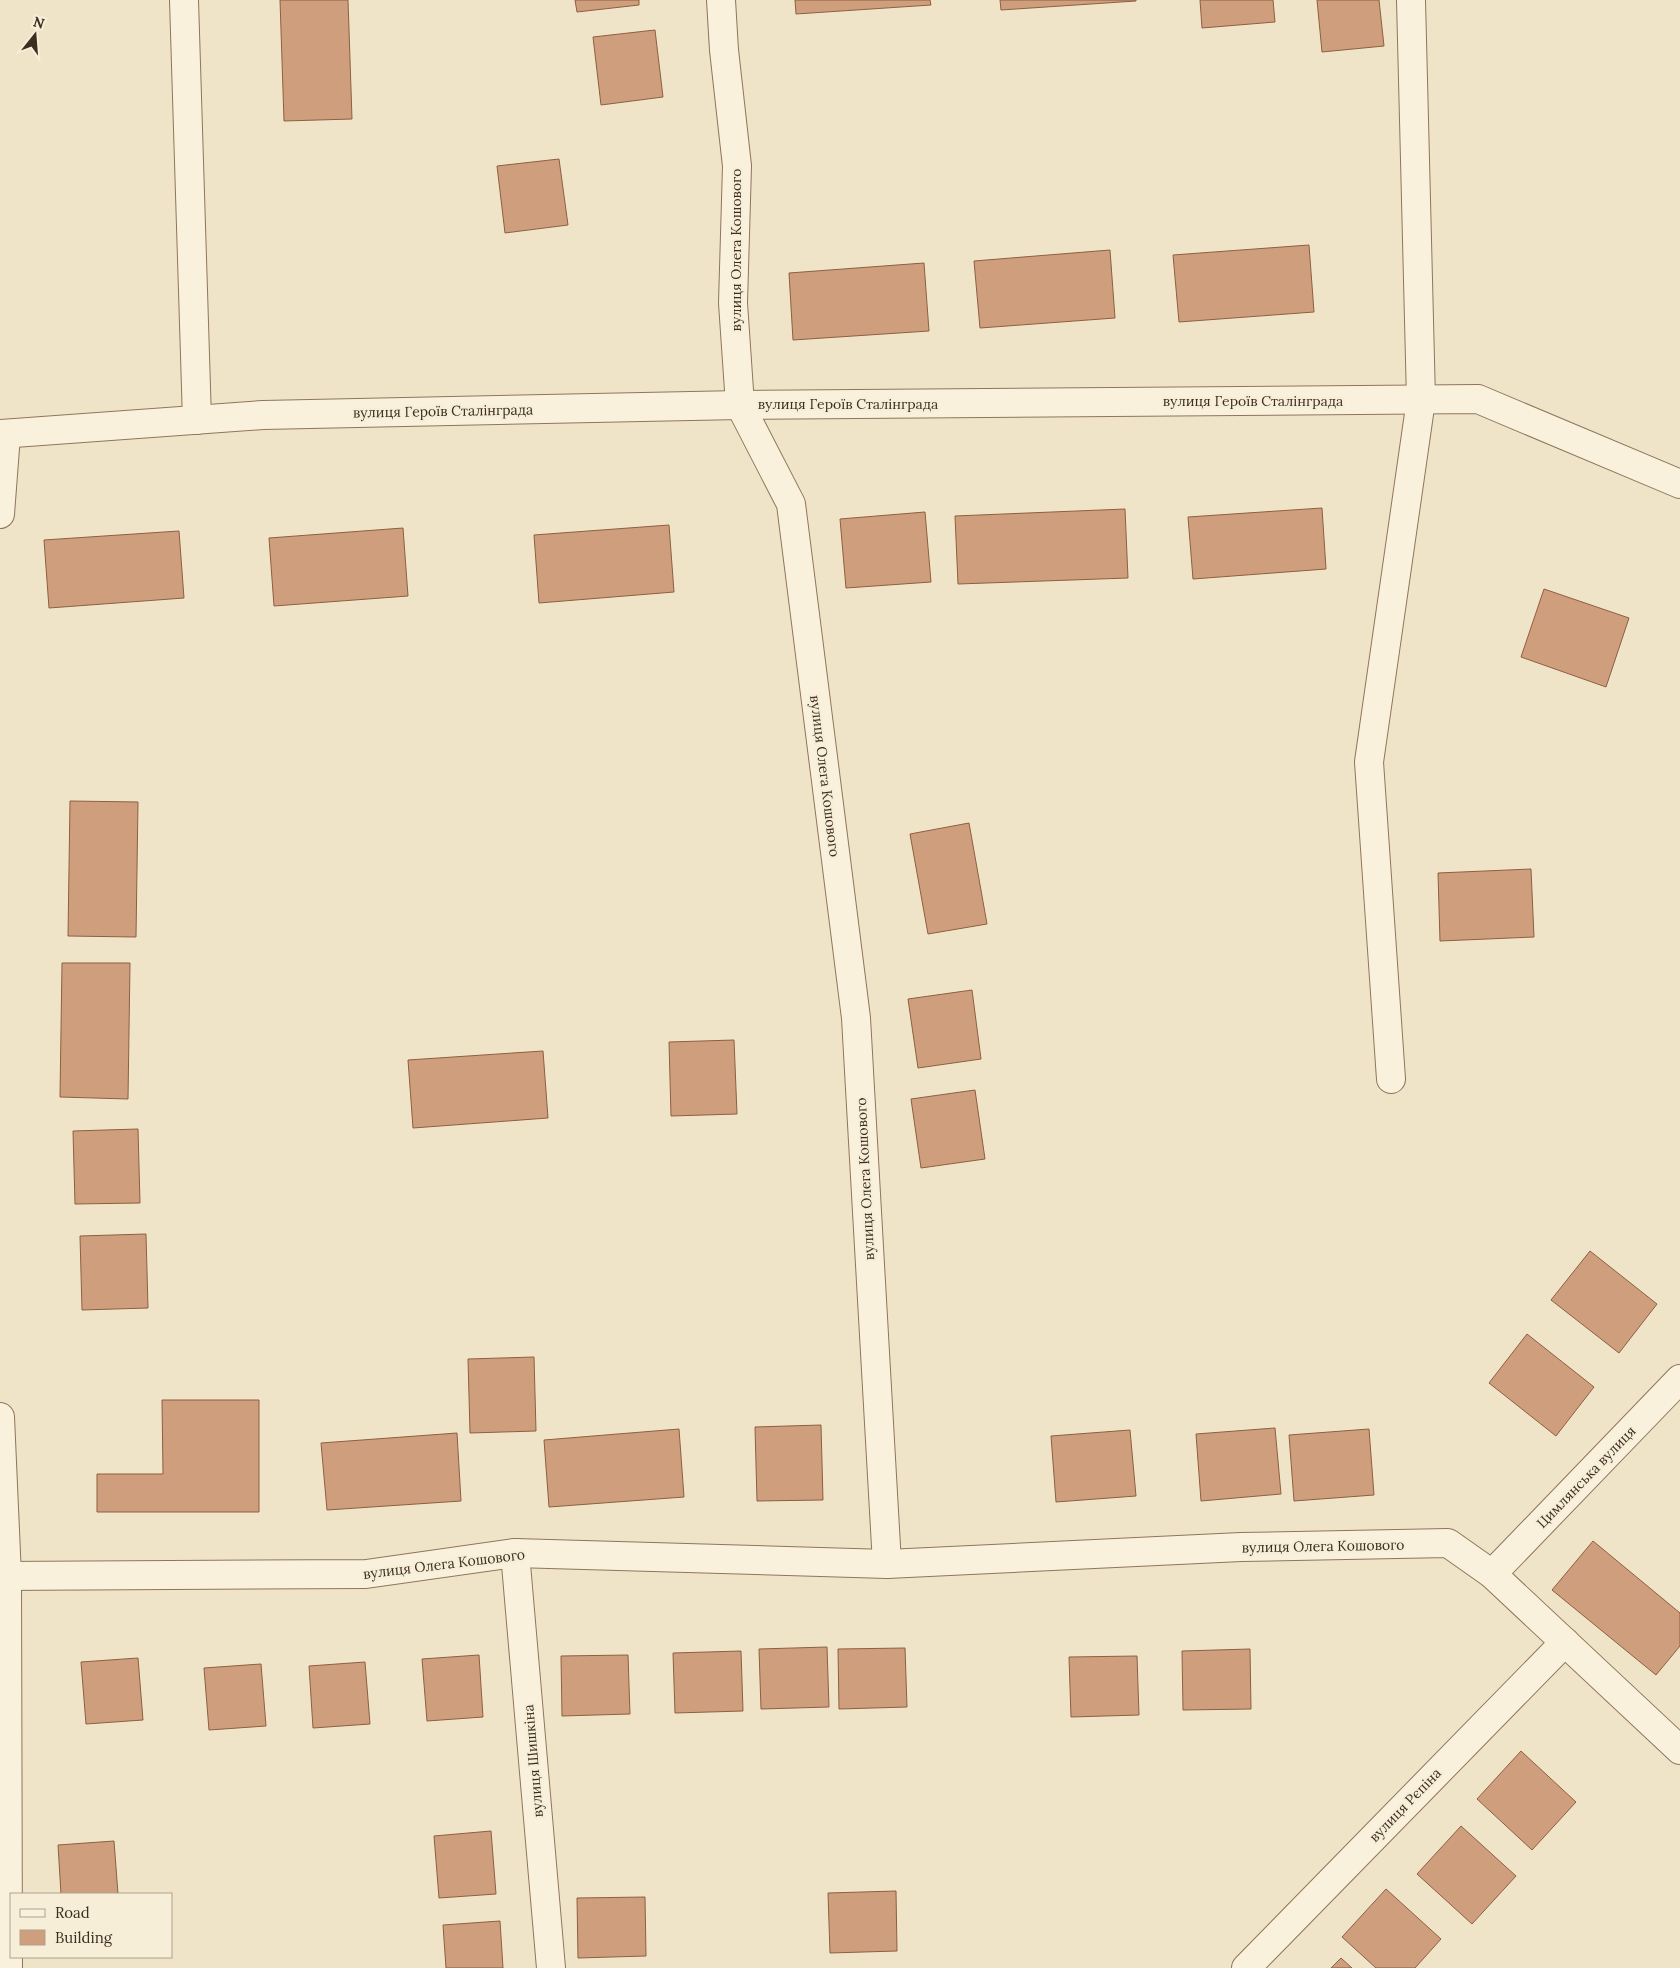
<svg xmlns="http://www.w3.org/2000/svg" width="1680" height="1968" viewBox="0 0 1680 1968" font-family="Lora,serif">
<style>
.building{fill:#cf9f7d;stroke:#8d5f41}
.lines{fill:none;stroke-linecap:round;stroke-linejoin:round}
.minor-casing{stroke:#8d765c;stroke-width:30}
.minor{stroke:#faf1dc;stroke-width:28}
.labels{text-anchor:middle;stroke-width:4.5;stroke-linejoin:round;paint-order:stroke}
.street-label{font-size:14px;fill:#3d2e20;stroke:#f7eed8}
</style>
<rect width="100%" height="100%" fill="#f0e4c8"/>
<g class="building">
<polygon points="280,0 348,0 352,119 284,121"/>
<polygon points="575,0 639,0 639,5 577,12"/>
<polygon points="795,0 930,0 931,5 796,14"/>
<polygon points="1000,0 1136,0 1136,1 1001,10"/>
<polygon points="1200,0 1273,0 1275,22 1202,28"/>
<polygon points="1317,0 1379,0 1384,46 1322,52"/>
<polygon points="655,30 663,97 601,105 593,37"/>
<polygon points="559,159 568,225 505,233 497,166"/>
<polygon points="1309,245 1314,312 1179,322 1173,255"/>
<polygon points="1110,250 1115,318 980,328 974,261"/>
<polygon points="924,263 929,331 793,340 789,273"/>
<polygon points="1322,508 1326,569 1193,579 1188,517"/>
<polygon points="1125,509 1128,578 958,584 955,516"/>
<polygon points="925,512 931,582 846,588 840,519"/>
<polygon points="669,525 674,592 539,603 534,535"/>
<polygon points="403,528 408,596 274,606 269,538"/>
<polygon points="179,531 184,598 49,608 44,540"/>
<polygon points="1544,589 1629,618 1606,687 1521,657"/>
<polygon points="70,801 138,802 136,937 68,936"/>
<polygon points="969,823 987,924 928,934 910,834"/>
<polygon points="1531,869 1534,937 1440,941 1438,873"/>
<polygon points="62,963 130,963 128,1099 60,1097"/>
<polygon points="972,990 981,1059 918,1068 908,999"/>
<polygon points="734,1040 737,1114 671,1116 669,1042"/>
<polygon points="543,1051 548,1118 413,1128 408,1060"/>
<polygon points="975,1090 985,1159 921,1168 911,1099"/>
<polygon points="138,1129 140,1203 75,1204 73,1131"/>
<polygon points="146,1234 148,1308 82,1310 80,1236"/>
<polygon points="1590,1251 1657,1304 1619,1353 1551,1300"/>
<polygon points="1527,1334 1594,1387 1556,1436 1489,1383"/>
<polygon points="534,1357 536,1431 470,1433 468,1359"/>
<polygon points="162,1400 259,1400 259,1512 97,1512 97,1474 163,1474"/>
<polygon points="821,1425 823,1500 757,1501 755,1427"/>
<polygon points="1275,1428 1281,1494 1201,1501 1196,1434"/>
<polygon points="679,1429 684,1497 549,1507 544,1440"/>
<polygon points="1369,1429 1374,1495 1294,1501 1289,1435"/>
<polygon points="1130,1430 1136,1496 1056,1502 1051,1436"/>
<polygon points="457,1433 461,1501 327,1510 321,1443"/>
<polygon points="1593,1541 1680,1613 1680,1646 1656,1675 1552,1590"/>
<polygon points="827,1647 829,1707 761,1709 759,1649"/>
<polygon points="905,1648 907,1707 839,1709 838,1649"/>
<polygon points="1250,1649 1251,1709 1183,1710 1182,1651"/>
<polygon points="741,1651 743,1711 675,1713 673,1653"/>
<polygon points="479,1655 483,1717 427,1721 422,1659"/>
<polygon points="628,1655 630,1714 562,1716 561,1656"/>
<polygon points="1137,1656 1139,1715 1071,1717 1069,1657"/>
<polygon points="138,1658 143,1720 86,1724 81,1662"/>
<polygon points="365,1662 370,1724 313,1728 309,1666"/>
<polygon points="261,1664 266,1726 209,1730 204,1668"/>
<polygon points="1521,1751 1576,1802 1532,1850 1477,1799"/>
<polygon points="1461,1826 1516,1876 1472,1924 1417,1874"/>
<polygon points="491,1831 496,1894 439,1898 434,1836"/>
<polygon points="114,1841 118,1894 61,1894 58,1845"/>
<polygon points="1386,1889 1441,1939 1415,1968 1376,1968 1342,1937"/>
<polygon points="896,1891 897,1951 830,1953 828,1893"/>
<polygon points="645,1897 646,1956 578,1958 577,1898"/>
<polygon points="500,1921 503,1968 446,1968 443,1925"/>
<polygon points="1341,1958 1352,1968 1331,1968"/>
</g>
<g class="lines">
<g class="minor-casing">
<g id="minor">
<polyline points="184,0 197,420"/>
<polyline points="721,0 724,50 737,166 733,303 740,405 791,504 856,1018 887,1564"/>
<polyline points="0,434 263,415 740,405 1478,399 1680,484"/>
<polyline points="0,514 6,435"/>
<polyline points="1391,1079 1369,762 1421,400 1411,0"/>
<polyline points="0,1417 7,1576 8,1968"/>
<polyline points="515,1553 551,1968"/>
<polyline points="1492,1574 1680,1379"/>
<polyline points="0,1576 366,1574 515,1553 887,1564 1241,1547 1448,1543 1492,1574 1680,1750"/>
<polyline points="1246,1968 1565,1642"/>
</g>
</g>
<use href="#minor" class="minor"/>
</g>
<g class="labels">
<g class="street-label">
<text transform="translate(736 250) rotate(-90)" y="5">вулиця Олега Кошового</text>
<text x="1253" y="406">вулиця Героїв Сталінграда</text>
<text x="848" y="409">вулиця Героїв Сталінграда</text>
<text transform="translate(443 411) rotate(-1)" y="5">вулиця Героїв Сталінграда</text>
<text transform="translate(825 776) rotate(83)" y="5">вулиця Олега Кошового</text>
<text transform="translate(865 1179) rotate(-93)" y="5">вулиця Олега Кошового</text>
<text transform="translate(1586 1477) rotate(-46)" y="5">Цимлянська вулиця</text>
<text transform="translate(1323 1546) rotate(-1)" y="5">вулиця Олега Кошового</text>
<text transform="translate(444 1564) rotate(-7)" y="5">вулиця Олега Кошового</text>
<text transform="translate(533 1761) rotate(-95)" y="5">вулиця Шишкіна</text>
<text transform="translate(1405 1805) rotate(-46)" y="5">вулиця Рєпіна</text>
</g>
</g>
<rect x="10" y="1893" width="162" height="65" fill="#f7eed8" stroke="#ada18e"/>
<rect x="20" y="1909" width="25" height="8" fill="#faf1dc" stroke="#ada18e"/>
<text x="55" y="1918" font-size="15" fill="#3d2e20">Road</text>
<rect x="20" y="1930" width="25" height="15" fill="#cf9f7d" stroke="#ada18e"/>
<text x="55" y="1943" font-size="15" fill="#3d2e20">Building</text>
<g transform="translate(35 35) rotate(17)" stroke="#f7eed8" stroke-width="4" paint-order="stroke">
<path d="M0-4L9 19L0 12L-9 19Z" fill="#3d2e20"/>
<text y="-8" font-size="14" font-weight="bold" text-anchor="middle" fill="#3d2e20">N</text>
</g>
</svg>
